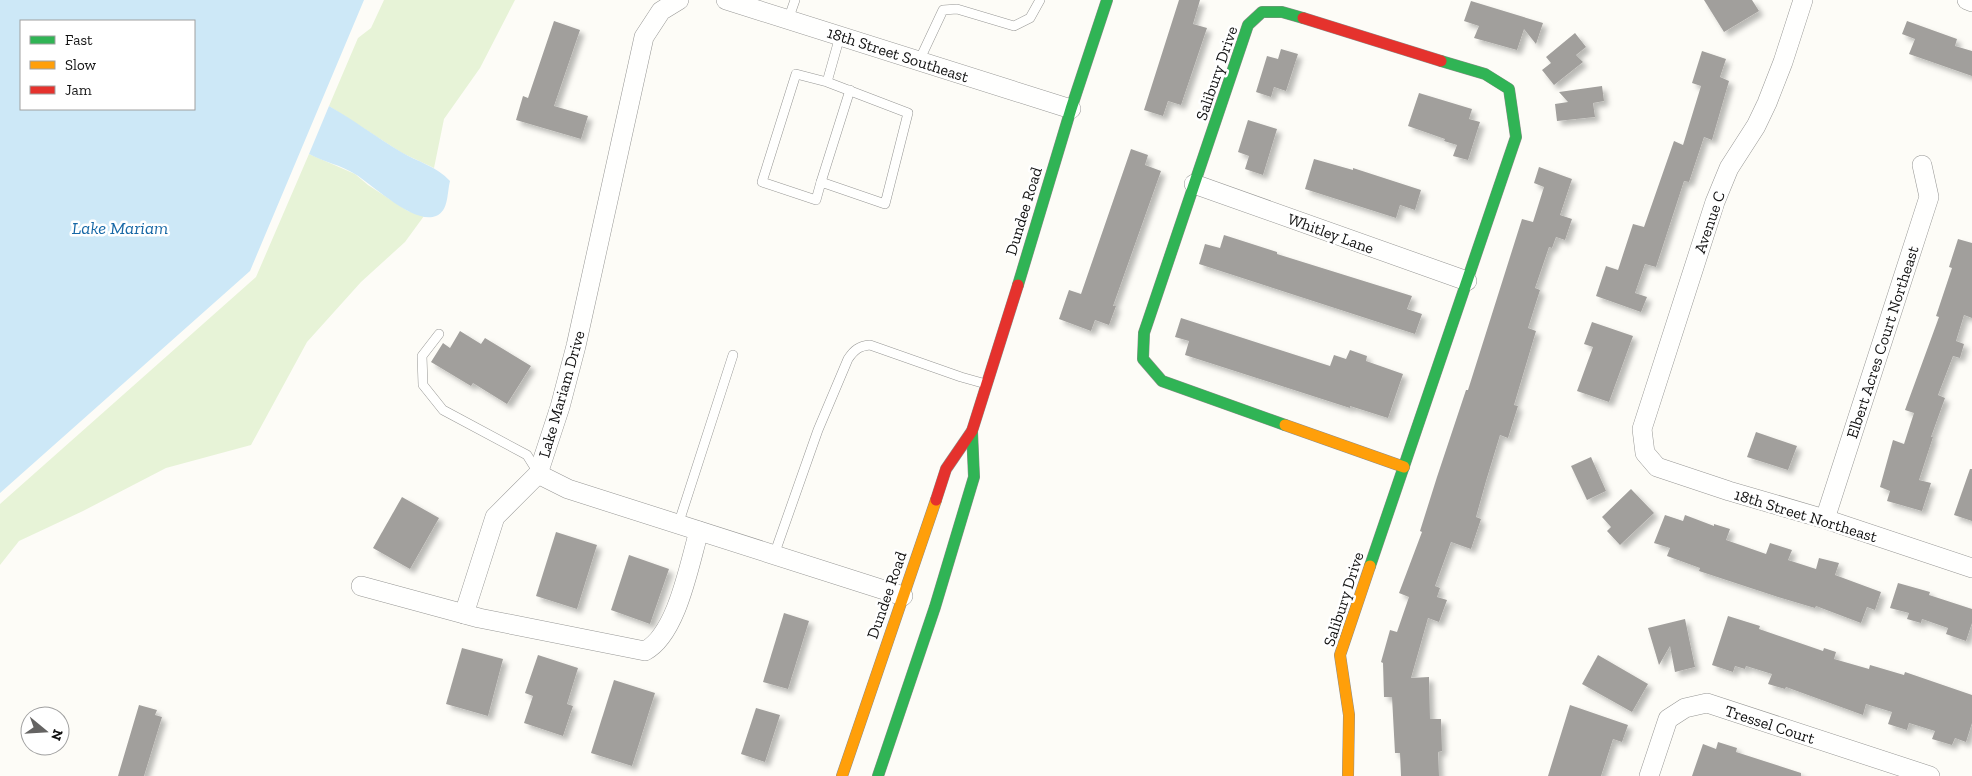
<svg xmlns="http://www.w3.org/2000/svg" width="1972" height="776" viewBox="0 0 1972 776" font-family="'Zilla Slab',serif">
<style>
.green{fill:#e7f3d7}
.water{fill:#cde8f7;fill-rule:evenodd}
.building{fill:#a19f9c;filter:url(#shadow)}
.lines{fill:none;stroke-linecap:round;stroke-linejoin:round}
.lane-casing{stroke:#979795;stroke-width:10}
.street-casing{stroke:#979795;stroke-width:20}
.fast-casing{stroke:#8e8d8b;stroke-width:12}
.slow-casing{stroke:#8e8d8b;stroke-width:12}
.jam-casing{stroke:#8e8d8b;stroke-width:12}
.lane{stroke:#fffffe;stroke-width:9}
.street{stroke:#fffffe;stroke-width:19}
.fast{stroke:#30b455;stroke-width:11}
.slow{stroke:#ff9f0a;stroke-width:11}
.jam{stroke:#e5322d;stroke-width:11}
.labels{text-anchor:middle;stroke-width:5;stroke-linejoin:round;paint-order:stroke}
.street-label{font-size:16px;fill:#111;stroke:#fff}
.water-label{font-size:18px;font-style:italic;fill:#1768a6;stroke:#fff}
</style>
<defs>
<filter id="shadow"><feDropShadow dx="4.5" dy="4.5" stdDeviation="2.5" flood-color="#0004"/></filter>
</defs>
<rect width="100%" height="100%" fill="#fdfcf7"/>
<g class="green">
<polygon points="384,0 515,0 480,68 444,119 434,168 402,153 329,106 358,38 371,28"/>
<polygon points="309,154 355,174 368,185 408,211 424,216 405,242 361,282 307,342 251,445 166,468 83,511 19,541 0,565 0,504 256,277"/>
</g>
<g class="water">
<path d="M0,0H364L250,271L0,493ZM21,21H194V109H21Z"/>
<path d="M329,106C354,120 376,137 401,152C418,162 436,166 450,181C447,192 449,211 436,216C414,225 373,185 355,174C341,165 324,162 309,154Z"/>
</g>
<g class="building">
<polygon points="1179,0 1200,0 1193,24 1207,28 1181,105 1168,101 1163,116 1144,110"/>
<polygon points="1704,0 1752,0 1759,11 1724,32"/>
<polygon points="1471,1 1543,23 1536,44 1524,29 1517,50 1474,38 1479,26 1464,21"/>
<polygon points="554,21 580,30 554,106 588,116 581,139 516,120 523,96 528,98"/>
<polygon points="1907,21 1957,39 1955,46 1972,51 1972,76 1909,54 1915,39 1902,34"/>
<polygon points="1575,33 1586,47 1576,55 1583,62 1554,85 1542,70 1551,63 1546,57"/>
<polygon points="1281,49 1298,54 1286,91 1274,87 1271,97 1256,92 1267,56 1278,59"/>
<polygon points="1702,51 1726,59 1720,77 1729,81 1712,140 1704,137 1689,182 1684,181 1656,267 1645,264 1635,293 1647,297 1641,312 1596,296 1606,266 1618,270 1633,224 1644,227 1674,141 1683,145 1701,86 1692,83"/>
<polygon points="1602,86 1604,101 1593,103 1595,117 1557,121 1555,104 1568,102 1559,92"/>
<polygon points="1419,93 1472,109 1469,119 1480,122 1468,160 1453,156 1457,145 1444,141 1445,139 1408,126"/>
<polygon points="1248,120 1277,129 1263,175 1245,169 1249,156 1238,152"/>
<polygon points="1131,149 1148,155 1145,165 1161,171 1113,306 1116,306 1109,325 1095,320 1091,331 1059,319 1069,290 1081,294"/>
<polygon points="1314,159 1353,170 1353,168 1421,190 1415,210 1400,205 1396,218 1305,189"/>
<polygon points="1539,167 1572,179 1560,215 1572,219 1565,240 1556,237 1552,248 1549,247 1535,288 1540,290 1528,328 1536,331 1514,405 1518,406 1508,438 1500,435 1486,481 1476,517 1481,519 1471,549 1451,542 1435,586 1440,588 1437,597 1447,600 1439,622 1428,618 1411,678 1429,677 1430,719 1441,719 1442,751 1438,752 1439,776 1401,776 1400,753 1395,753 1392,697 1384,697 1383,663 1381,662 1390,630 1397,632 1409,597 1399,593 1422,532 1420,531 1437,477 1466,390 1468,390 1522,219 1533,222 1544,187 1534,183"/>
<polygon points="1224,235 1277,252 1277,254 1412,296 1407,309 1422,314 1415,334 1199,264 1205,244 1220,248"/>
<polygon points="1958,239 1972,243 1972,318 1964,315 1956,341 1964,344 1960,358 1953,356 1938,395 1945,398 1931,437 1933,437 1919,480 1931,483 1922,511 1887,501 1890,491 1880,487 1893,440 1904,444 1914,413 1905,410 1939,317 1936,316 1952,268 1949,267"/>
<polygon points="1181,318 1330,366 1334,355 1346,359 1350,350 1367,356 1366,361 1403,374 1388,418 1350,406 1350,408 1185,355 1189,341 1175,337"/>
<polygon points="1592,322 1633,336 1609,402 1577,391 1593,347 1584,344"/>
<polygon points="460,331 481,344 485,338 531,366 507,404 473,383 471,386 431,362 443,343 450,348"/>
<polygon points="1756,432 1797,446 1788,470 1747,457"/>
<polygon points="1591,457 1606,491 1587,500 1571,466"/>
<polygon points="1970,469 1972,469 1972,521 1954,515"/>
<polygon points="1631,489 1654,513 1620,545 1607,531 1611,527 1602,517"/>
<polygon points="402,497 439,518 410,569 373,548"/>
<polygon points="1665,515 1683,521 1685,515 1714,526 1714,524 1730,529 1726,540 1766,554 1770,543 1792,550 1788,560 1816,569 1819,558 1839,563 1835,575 1881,592 1875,610 1867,607 1861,623 1816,606 1815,608 1778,597 1699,571 1700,568 1667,556 1670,548 1654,543"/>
<polygon points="556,532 597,545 577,609 536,596"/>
<polygon points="629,555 669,569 650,624 611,610"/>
<polygon points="1898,583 1930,592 1929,595 1972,609 1972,623 1966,641 1946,634 1948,628 1922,619 1921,623 1907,619 1909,613 1890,608"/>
<polygon points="784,613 809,621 788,689 763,682"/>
<polygon points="1728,616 1760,626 1759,629 1823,651 1824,648 1836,652 1834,659 1869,669 1870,665 1904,675 1905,672 1972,695 1972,723 1966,742 1955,738 1952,745 1932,739 1935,731 1909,723 1907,730 1888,724 1892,712 1866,704 1863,715 1786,687 1785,689 1768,684 1772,674 1746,666 1745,669 1735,666 1733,672 1712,665"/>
<polygon points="1685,619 1695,667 1675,672 1670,646 1659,665 1648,628"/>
<polygon points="462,648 503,659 488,716 446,704"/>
<polygon points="538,655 578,668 567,704 573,706 563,736 524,723 533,696 525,693"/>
<polygon points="1598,655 1648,684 1632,712 1582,684"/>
<polygon points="614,680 655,693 632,766 591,753"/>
<polygon points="139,705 157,710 155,715 162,717 144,776 118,776"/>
<polygon points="1570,705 1628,725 1622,742 1613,739 1601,776 1548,776"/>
<polygon points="756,708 780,715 765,762 741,754"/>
<polygon points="1718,742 1737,748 1736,752 1801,773 1801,776 1692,776 1703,744 1716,749"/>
</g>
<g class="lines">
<g class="lane-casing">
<g id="lane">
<polyline points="788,20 795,0"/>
<polyline points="919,61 943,10 957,9 1014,26 1030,18 1040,0"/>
<polyline points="827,82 908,113 885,204 821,182 816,200 762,182 796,74 827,82 840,36"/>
<polyline points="821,182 850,90"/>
<polyline points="439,334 422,356 423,385 443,410 527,455 537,471"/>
<polyline points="678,525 733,355"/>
<path d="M774,555L818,430L848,359C854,350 859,346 870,345L961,377L986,384"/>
</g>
</g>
<g class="street-casing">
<g id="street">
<polyline points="726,0 1071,109"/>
<polyline points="1803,0 1783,62 1767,103 1756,126 1729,168 1715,202 1642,429 1645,453 1657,467 1729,491 1825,519 1972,568"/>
<polyline points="1967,0 1972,2"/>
<polyline points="1194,184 1467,281"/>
<polyline points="538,474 568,489 903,596"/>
<polyline points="1825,519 1929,197 1922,165"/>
<path d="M361,586L479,618L645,651C677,634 689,565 699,531"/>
<polyline points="464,614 495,517 538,474 560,407 576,346 644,37 661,11 679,0"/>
<polyline points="1649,776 1668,719 1685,708 1707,703 1930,776"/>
</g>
</g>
<g class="fast-casing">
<g id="fast">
<polyline points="1018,285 1071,109 1107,0"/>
<polyline points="1285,425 1162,381 1143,359 1144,333 1248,25 1262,12 1282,12 1303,18"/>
<polyline points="1370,566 1516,137 1509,89 1485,74 1441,61"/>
<polyline points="878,776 935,607 974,477 972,431"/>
</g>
</g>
<g class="slow-casing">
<g id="slow">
<polyline points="1285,425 1404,467"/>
<polyline points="842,776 936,500"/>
<polyline points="1348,776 1349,715 1340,655 1370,566"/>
</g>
</g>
<g class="jam-casing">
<g id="jam">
<polyline points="1303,18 1441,61"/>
<polyline points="936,500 946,469 972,431 1018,285"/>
</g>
</g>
<use href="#lane" class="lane"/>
<use href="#street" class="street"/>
<use href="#fast" class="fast"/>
<use href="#slow" class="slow"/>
<use href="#jam" class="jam"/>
</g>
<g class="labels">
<g class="street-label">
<text transform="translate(898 54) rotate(18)" y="6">18th Street Southeast</text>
<text transform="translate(1216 73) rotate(-71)" y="6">Salibury Drive</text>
<text transform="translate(1023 211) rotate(-73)" y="6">Dundee Road</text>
<text transform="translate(1709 222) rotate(-71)" y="6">Avenue C</text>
<text transform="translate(1331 233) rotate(20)" y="6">Whitley Lane</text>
<text transform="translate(1882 342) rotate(-72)" y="6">Elbert Acres Court Northeast</text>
<text transform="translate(561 394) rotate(-74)" y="6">Lake Mariam Drive</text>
<text transform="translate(1806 515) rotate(17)" y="6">18th Street Northeast</text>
<text transform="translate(886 595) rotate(-71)" y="6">Dundee Road</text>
<text transform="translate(1343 599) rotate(-72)" y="6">Salibury Drive</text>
<text transform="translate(1770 724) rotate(18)" y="6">Tressel Court</text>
</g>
<g class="water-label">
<text x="120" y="234">Lake Mariam</text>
</g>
</g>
<rect x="20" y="20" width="175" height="90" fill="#ffffff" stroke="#a0a0a0"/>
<rect x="30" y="36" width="25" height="8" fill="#30b455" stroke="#a0a0a0"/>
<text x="65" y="45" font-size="15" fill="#111111">Fast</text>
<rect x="30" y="61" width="25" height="8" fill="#ff9f0a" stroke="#a0a0a0"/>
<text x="65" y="70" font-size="15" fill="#111111">Slow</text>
<rect x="30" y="86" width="25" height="8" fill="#e5322d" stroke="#a0a0a0"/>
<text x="65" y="95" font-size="15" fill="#111111">Jam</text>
<g transform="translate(45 731) rotate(108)"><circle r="24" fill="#ffffff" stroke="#a0a0a0"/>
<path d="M0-4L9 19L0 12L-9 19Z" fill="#646362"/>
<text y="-8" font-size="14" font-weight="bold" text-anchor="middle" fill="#111111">N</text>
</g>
</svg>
